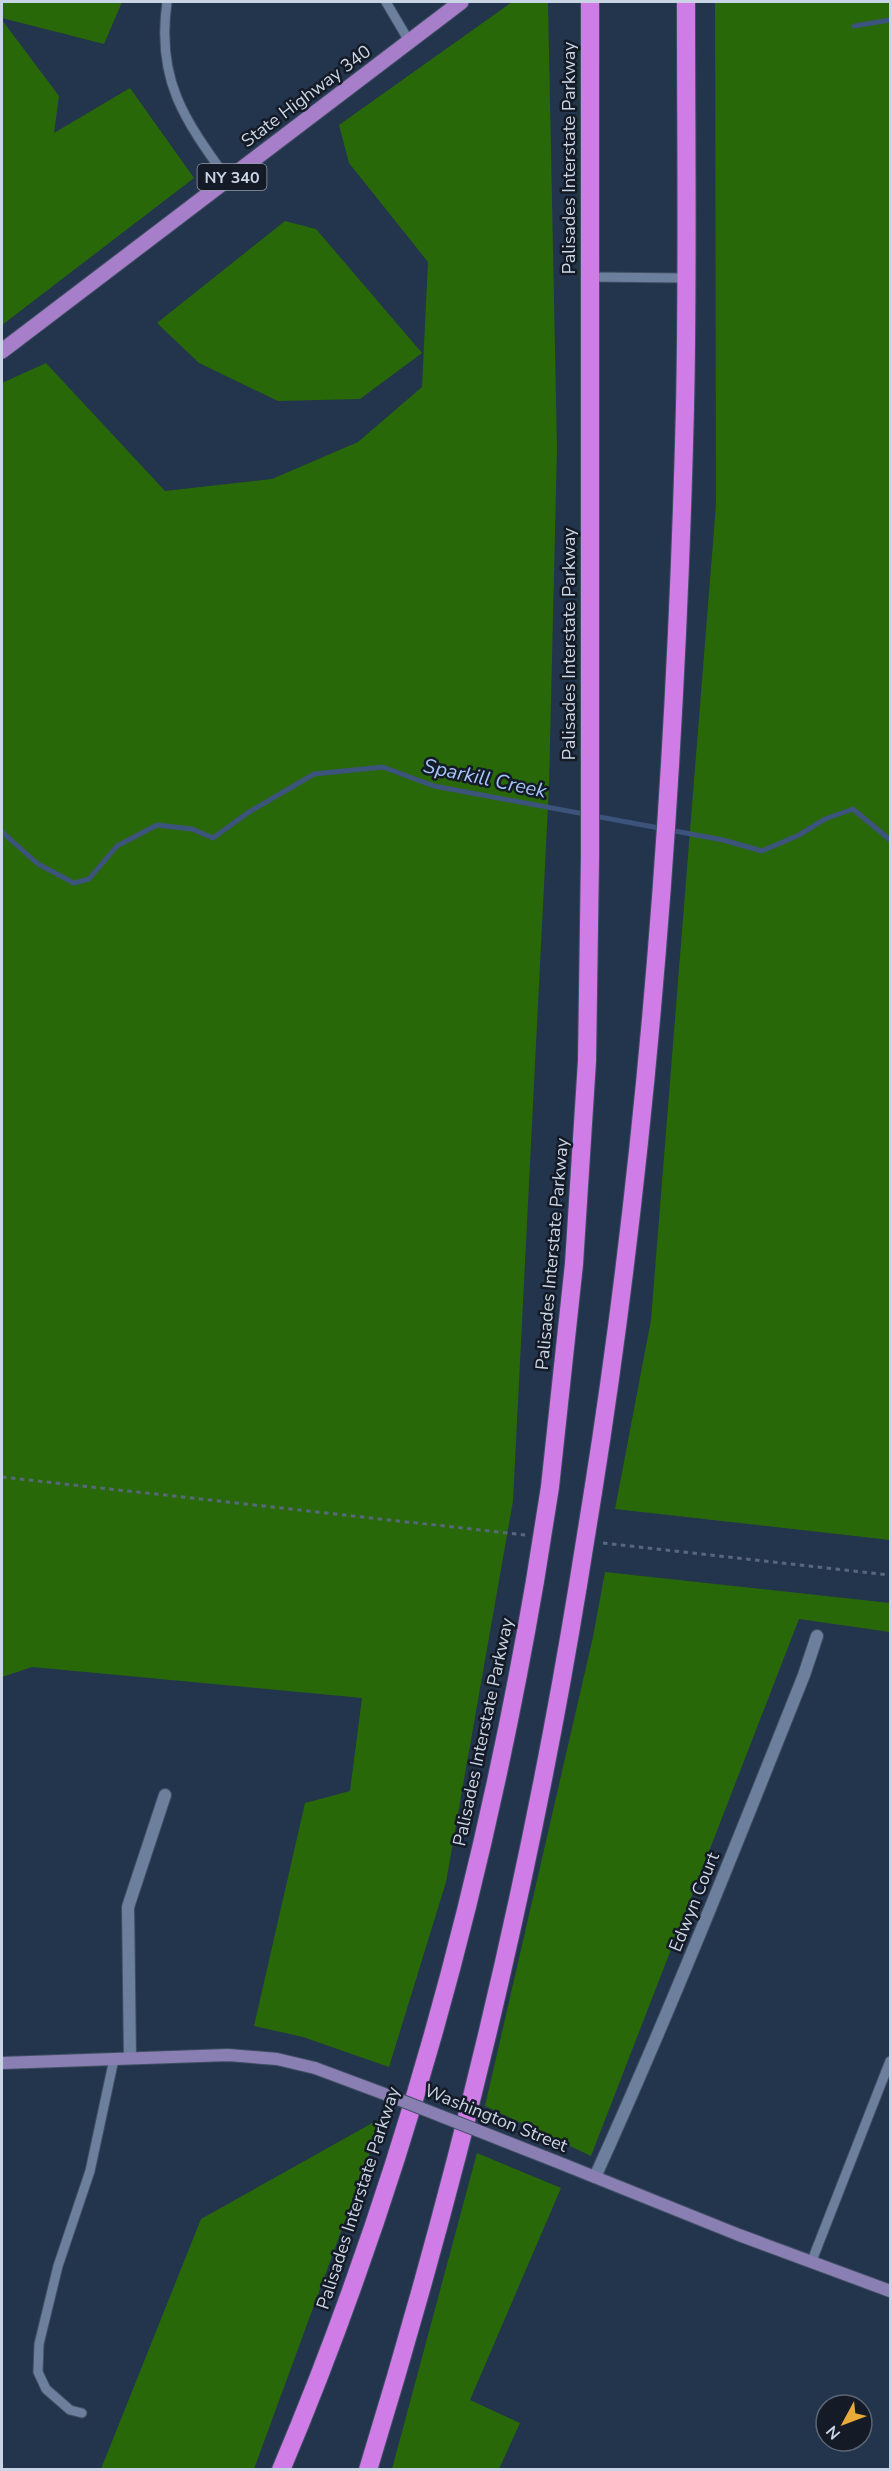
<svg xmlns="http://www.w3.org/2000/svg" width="892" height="2471" viewBox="0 0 892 2471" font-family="'Nunito Sans',sans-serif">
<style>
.green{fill:#296808}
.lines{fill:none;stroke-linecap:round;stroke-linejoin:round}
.stream{stroke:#3c537b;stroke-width:5}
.service-casing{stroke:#404f64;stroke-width:11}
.minor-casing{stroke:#404f64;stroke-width:14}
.secondary-casing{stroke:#404f64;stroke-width:14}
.primary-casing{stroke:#404f64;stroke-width:17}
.motorway-casing{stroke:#404f64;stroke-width:20}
.path{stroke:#58677d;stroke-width:3;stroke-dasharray:4.5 4.5;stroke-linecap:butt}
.service{stroke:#6c809d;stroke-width:9}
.minor{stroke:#6c809d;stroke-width:12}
.secondary{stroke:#8a7fb3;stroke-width:12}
.primary{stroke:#a77ec9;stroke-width:15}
.motorway{stroke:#cf7ce7;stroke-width:18}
.secondary-bridge-casing{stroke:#404f64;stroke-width:14;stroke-linecap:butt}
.motorway-bridge-casing{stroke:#404f64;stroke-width:20;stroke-linecap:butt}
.secondary-bridge{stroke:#8a7fb3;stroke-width:12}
.motorway-bridge{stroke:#cf7ce7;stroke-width:18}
.labels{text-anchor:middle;stroke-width:5;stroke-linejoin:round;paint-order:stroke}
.shield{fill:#141b27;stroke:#939cab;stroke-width:1.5}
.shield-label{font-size:16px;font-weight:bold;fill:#c9d4e4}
.street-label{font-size:18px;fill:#c9d4e4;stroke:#141b27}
.water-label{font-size:20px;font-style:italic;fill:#a5c6f8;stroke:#141b27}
</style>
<rect width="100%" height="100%" fill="#23344d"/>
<g class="green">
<polygon points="2,2 122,2 104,44 2,18"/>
<polygon points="512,2 548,2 557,448 549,786 513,1501 446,1882 389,2067 303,2037 254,2026 305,1803 350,1791 362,1698 32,1667 2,1677 2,383 46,363 165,491 272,479 358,442 422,387 428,262 349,163 339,125"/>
<polygon points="715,2 890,2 890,1540 615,1509 651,1320 716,505"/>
<polygon points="2,20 59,96 54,133 130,88 194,178 2,325"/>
<polygon points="285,221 316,229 422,353 360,399 278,401 199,363 157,323"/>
<polygon points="605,1572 890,1603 890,1632 799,1619 591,2156 485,2106 593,1637"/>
<polygon points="383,2117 254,2469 101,2469 201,2219"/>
<polygon points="477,2153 561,2188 470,2400 520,2423 499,2469 392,2469"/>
</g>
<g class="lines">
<g class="stream">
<polyline points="854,26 890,20"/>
<polyline points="2,832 38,864 74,883 89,879 117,846 157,825 192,829 213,838 249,812 314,774 383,767 434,786 723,840 762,851 799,835 825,819 853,809 890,840"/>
</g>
<g class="service-casing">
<g id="service">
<path d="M167,2C156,80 184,119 228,180"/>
<polyline points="386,2 409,41"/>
<polyline points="590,277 686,278"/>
<polyline points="811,2263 890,2061"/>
<polyline points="82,2413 70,2410 46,2389 38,2372 39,2344 58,2266 90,2171 114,2059"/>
</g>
</g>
<g class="minor-casing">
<g id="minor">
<polyline points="130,2058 128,1907 165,1795"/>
<path d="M595,2177C670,2012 737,1843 804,1675L817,1636"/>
</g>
</g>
<g class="secondary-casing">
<g id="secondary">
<polyline points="2,2063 228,2055 277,2059 315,2068"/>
<polyline points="555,2161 739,2235 890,2291"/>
</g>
</g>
<g class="primary-casing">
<polyline id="primary" points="2,351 461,2"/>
</g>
<g class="motorway-casing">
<g id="motorway">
<polyline points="550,1487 574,1264 587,1061 590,857 590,2"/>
<path d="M593,1492C650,1134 676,770 685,407C688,272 686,137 686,2"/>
<path d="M281,2470C401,2186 483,1884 535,1581"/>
<path d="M368,2470C457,2180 529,1885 578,1585"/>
</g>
</g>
<g class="path">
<polyline points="2,1477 525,1535"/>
<polyline points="603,1543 890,1575"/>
</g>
<use href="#service" class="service"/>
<use href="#minor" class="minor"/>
<use href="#secondary" class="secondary"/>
<use href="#primary" class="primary"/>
<use href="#motorway" class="motorway"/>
<g class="secondary-bridge-casing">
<polyline id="secondary-bridge" points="315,2068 390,2096 555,2161"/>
</g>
<g class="motorway-bridge-casing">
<g id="motorway-bridge">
<polyline points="535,1581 550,1487"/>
<polyline points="578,1585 593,1492"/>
</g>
</g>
<use href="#secondary-bridge" class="secondary-bridge"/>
<use href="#motorway-bridge" class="motorway-bridge"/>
</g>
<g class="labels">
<rect class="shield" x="197.5" y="164" width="69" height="26" rx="4.5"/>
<g class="shield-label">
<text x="232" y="183">NY 340</text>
</g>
<g class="street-label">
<text transform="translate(306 96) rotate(-37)" y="6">State Highway 340</text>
<text transform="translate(569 158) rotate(-90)" y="6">Palisades Interstate Parkway</text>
<text transform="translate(569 644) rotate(-90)" y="6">Palisades Interstate Parkway</text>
<text transform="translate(552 1254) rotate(-85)" y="6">Palisades Interstate Parkway</text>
<text transform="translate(483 1732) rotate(-78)" y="6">Palisades Interstate Parkway</text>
<text transform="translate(694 1902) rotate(-68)" y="6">Edwyn Court</text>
<text transform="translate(496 2118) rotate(22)" y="6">Washington Street</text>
<text transform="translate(358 2198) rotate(-72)" y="6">Palisades Interstate Parkway</text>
</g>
<g class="water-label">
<text transform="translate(485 778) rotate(12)" y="7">Sparkill Creek</text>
</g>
</g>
<rect width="892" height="2471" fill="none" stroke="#c9d4e4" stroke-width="6"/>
<g transform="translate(844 2423) rotate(229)"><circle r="28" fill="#141b27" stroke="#5c6573" stroke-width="1.5"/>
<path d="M0-4.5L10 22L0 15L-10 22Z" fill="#e9ab38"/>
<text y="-9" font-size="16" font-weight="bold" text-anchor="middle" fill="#c9d4e4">N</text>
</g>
</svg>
